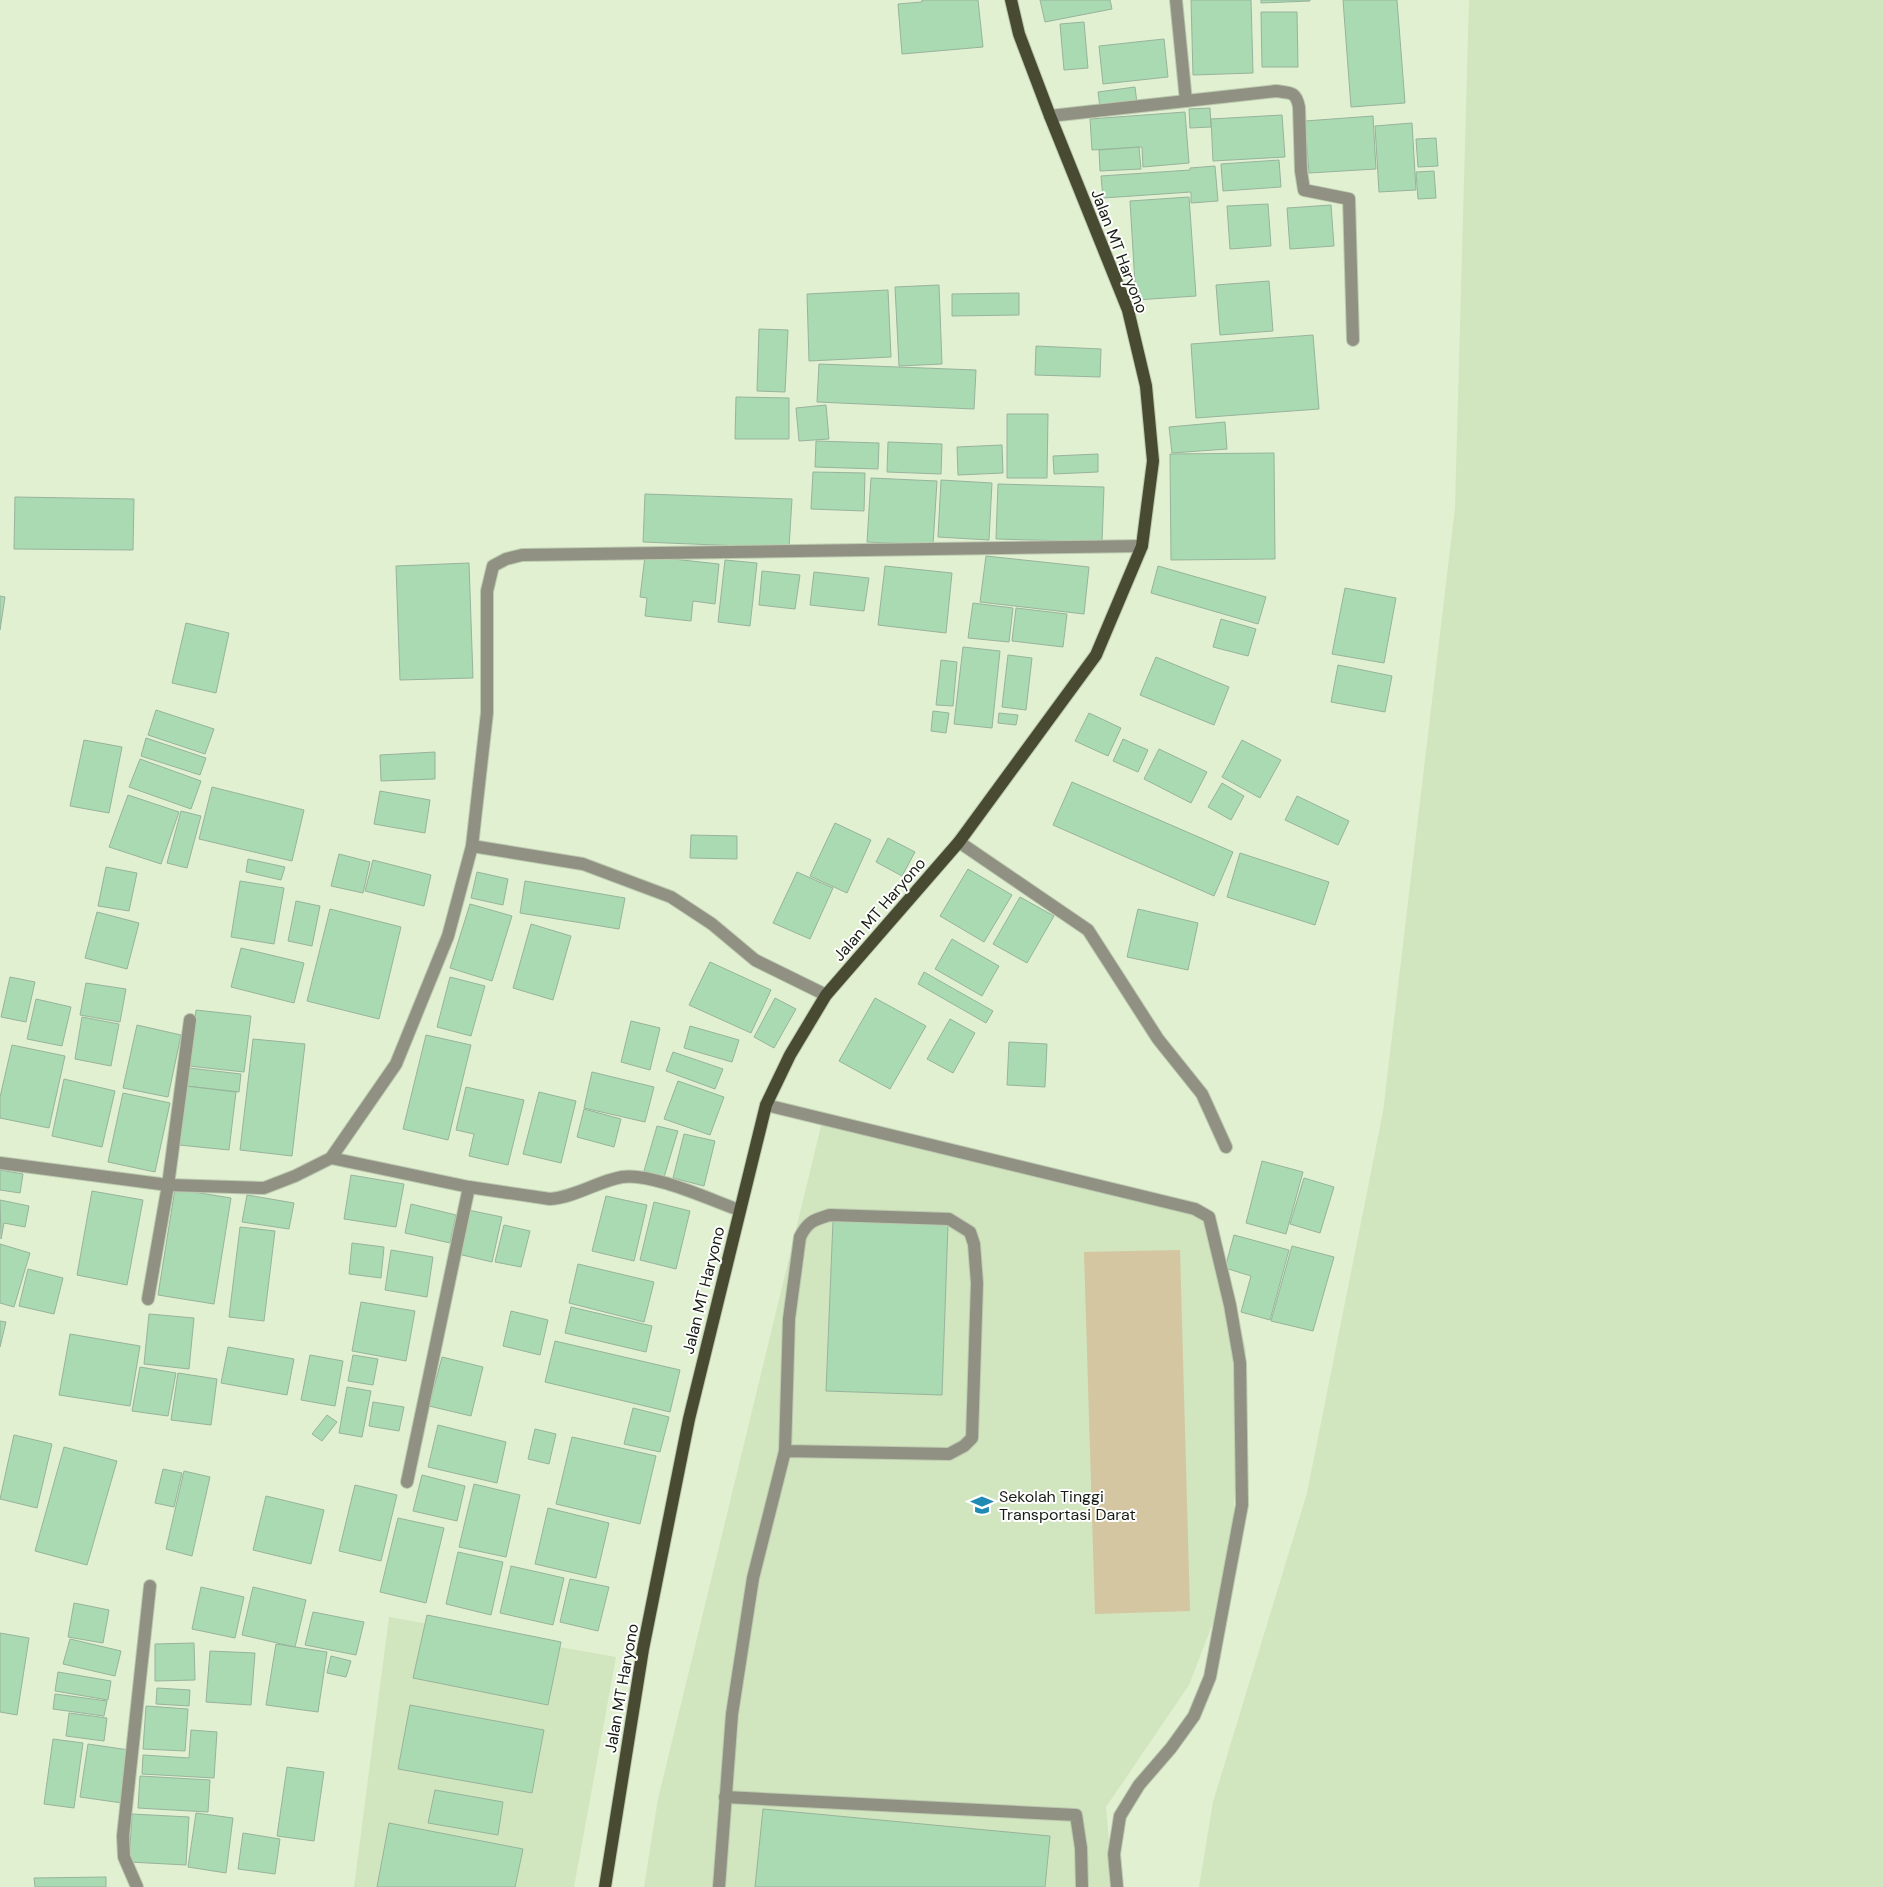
<svg xmlns="http://www.w3.org/2000/svg" width="1883" height="1887" viewBox="0 0 1883 1887" font-family="'DM Sans',sans-serif">
<style>
.built{fill:#d1e5bf}
.green{fill:#d4c6a1}
.building{fill:#a9dab1;stroke:#98b39c}
.lines{fill:none;stroke-linecap:round;stroke-linejoin:round}
.minor-casing{stroke:#bccaaf;stroke-width:14}
.major-casing{stroke:#bccaaf;stroke-width:14}
.minor{stroke:#909183;stroke-width:12}
.major{stroke:#494a32;stroke-width:12}
.labels{text-anchor:middle;stroke-width:4;stroke-linejoin:round;paint-order:stroke}
.street-label{font-size:16px;fill:#171d12;stroke:#fff}
.poi-label{font-size:16px;fill:#171d12;stroke:#fff;text-anchor:start}
</style>
<rect width="100%" height="100%" fill="#e0f0d1"/>
<g class="built">
<polygon points="1469,0 1883,0 1883,1887 1199,1887 1213,1802 1307,1493 1383,1112 1455,508"/>
<polygon points="822,1122 1198,1215 1217,1240 1246,1349 1228,1584 1189,1685 1106,1807 1113,1887 644,1887 658,1799"/>
<polygon points="389,1617 616,1657 574,1887 354,1887"/>
</g>
<polygon class="green" points="1180,1250 1190,1611 1095,1614 1084,1252"/>
<g class="building">
<polygon points="922,0 978,0 983,47 902,54 898,4 922,2"/>
<polygon points="1040,0 1110,0 1112,9 1045,22"/>
<polygon points="1191,0 1251,0 1253,73 1193,75"/>
<polygon points="1261,0 1310,0 1310,1 1261,3"/>
<polygon points="1343,0 1397,0 1405,103 1351,107"/>
<polygon points="1261,12 1297,12 1298,67 1262,67"/>
<polygon points="1084,22 1088,68 1064,70 1060,24"/>
<polygon points="1164,39 1168,77 1103,84 1099,46"/>
<polygon points="1135,87 1137,103 1100,107 1098,92"/>
<polygon points="1210,108 1211,127 1190,128 1189,109"/>
<polygon points="1185,112 1189,163 1143,167 1142,147 1092,150 1090,119"/>
<polygon points="1282,115 1285,157 1213,161 1211,119"/>
<polygon points="1373,116 1376,169 1309,173 1305,121"/>
<polygon points="1412,123 1416,190 1379,192 1375,126"/>
<polygon points="1436,138 1438,166 1418,167 1416,139"/>
<polygon points="1139,147 1141,169 1100,171 1099,150"/>
<polygon points="1279,160 1281,187 1223,191 1221,164"/>
<polygon points="1215,166 1218,201 1191,203 1191,192 1103,198 1101,176 1190,170 1190,168"/>
<polygon points="1434,171 1436,198 1418,199 1416,172"/>
<polygon points="1189,197 1196,296 1136,300 1130,201"/>
<polygon points="1268,204 1271,246 1230,249 1227,206"/>
<polygon points="1331,205 1334,246 1290,249 1287,208"/>
<polygon points="1269,281 1273,331 1220,335 1216,285"/>
<polygon points="939,285 942,364 899,366 895,287"/>
<polygon points="888,290 891,357 809,361 807,294"/>
<polygon points="1019,293 1019,315 952,316 952,294"/>
<polygon points="759,329 788,330 785,392 757,391"/>
<polygon points="1313,335 1319,409 1196,418 1191,344"/>
<polygon points="1036,346 1101,349 1100,377 1035,375"/>
<polygon points="819,364 976,370 974,409 817,402"/>
<polygon points="736,397 789,398 789,439 735,439"/>
<polygon points="826,405 829,439 799,441 796,408"/>
<polygon points="1007,414 1048,414 1047,478 1007,478"/>
<polygon points="1225,422 1227,449 1172,453 1169,427"/>
<polygon points="816,441 879,443 878,469 815,467"/>
<polygon points="888,442 942,444 941,474 887,472"/>
<polygon points="1002,445 1003,473 958,475 957,447"/>
<polygon points="1274,453 1275,559 1171,560 1170,454"/>
<polygon points="1098,454 1098,472 1054,474 1053,456"/>
<polygon points="813,472 865,473 864,511 811,509"/>
<polygon points="871,478 937,481 933,545 867,542"/>
<polygon points="941,480 992,483 989,540 938,537"/>
<polygon points="998,484 1104,487 1102,542 996,539"/>
<polygon points="645,494 792,499 789,548 643,542"/>
<polygon points="15,497 134,499 133,550 14,549"/>
<polygon points="645,556 719,564 715,604 693,601 691,621 645,616 647,598 640,597"/>
<polygon points="986,556 1089,567 1084,614 980,602"/>
<polygon points="725,560 757,563 750,626 718,622"/>
<polygon points="469,563 473,678 400,680 396,566"/>
<polygon points="885,566 952,573 946,633 878,625"/>
<polygon points="1158,566 1266,597 1258,624 1151,593"/>
<polygon points="762,571 800,575 795,609 759,605"/>
<polygon points="814,572 869,578 864,611 810,605"/>
<polygon points="1345,588 1396,598 1384,663 1332,654"/>
<polygon points="0,596 5,597 0,630"/>
<polygon points="973,603 1013,608 1009,642 968,638"/>
<polygon points="1016,608 1067,614 1063,647 1012,641"/>
<polygon points="1221,619 1256,629 1248,656 1213,647"/>
<polygon points="186,623 229,633 216,693 172,683"/>
<polygon points="963,647 1000,651 992,728 954,724"/>
<polygon points="1008,655 1032,658 1026,710 1002,707"/>
<polygon points="1156,657 1229,687 1214,725 1140,695"/>
<polygon points="941,660 957,662 953,706 936,705"/>
<polygon points="1338,665 1392,676 1385,712 1331,702"/>
<polygon points="156,710 214,729 205,754 148,735"/>
<polygon points="933,711 949,713 946,733 931,731"/>
<polygon points="999,713 1018,715 1016,725 998,723"/>
<polygon points="1089,713 1121,728 1108,756 1075,741"/>
<polygon points="146,738 206,758 200,775 141,756"/>
<polygon points="1123,739 1148,750 1138,772 1113,761"/>
<polygon points="84,740 122,747 109,813 70,806"/>
<polygon points="1242,740 1281,760 1260,798 1222,777"/>
<polygon points="1159,749 1207,772 1191,803 1144,779"/>
<polygon points="435,752 435,779 381,781 380,755"/>
<polygon points="140,759 201,781 191,809 129,787"/>
<polygon points="1072,782 1233,852 1214,896 1053,825"/>
<polygon points="1222,783 1244,796 1231,820 1208,807"/>
<polygon points="212,787 304,810 292,861 199,839"/>
<polygon points="380,791 430,800 425,833 374,824"/>
<polygon points="128,795 179,812 161,864 109,847"/>
<polygon points="1297,796 1349,821 1338,845 1285,820"/>
<polygon points="181,811 201,816 187,868 167,863"/>
<polygon points="835,823 871,840 847,893 810,876"/>
<polygon points="691,835 737,836 737,859 690,858"/>
<polygon points="888,838 915,852 902,876 876,862"/>
<polygon points="1240,853 1329,882 1315,925 1227,897"/>
<polygon points="339,854 370,862 363,893 331,886"/>
<polygon points="248,859 285,867 281,880 246,872"/>
<polygon points="373,860 431,875 424,906 365,891"/>
<polygon points="106,867 137,873 129,911 98,906"/>
<polygon points="968,869 1012,895 984,942 940,916"/>
<polygon points="477,872 508,879 503,905 471,898"/>
<polygon points="797,872 833,888 810,939 773,923"/>
<polygon points="240,881 284,888 274,944 231,937"/>
<polygon points="525,881 625,898 619,929 520,913"/>
<polygon points="1020,897 1054,916 1027,963 993,944"/>
<polygon points="296,901 320,906 312,946 288,941"/>
<polygon points="470,904 512,916 492,981 450,968"/>
<polygon points="330,909 401,927 379,1019 307,1001"/>
<polygon points="1138,909 1198,923 1188,970 1127,957"/>
<polygon points="97,912 139,923 127,969 85,958"/>
<polygon points="531,924 571,936 553,1000 513,988"/>
<polygon points="952,939 999,966 982,996 935,969"/>
<polygon points="241,948 304,963 294,1003 231,987"/>
<polygon points="710,962 771,990 751,1033 689,1005"/>
<polygon points="924,972 993,1011 986,1023 918,984"/>
<polygon points="10,977 35,982 26,1022 1,1017"/>
<polygon points="450,977 485,986 471,1036 437,1027"/>
<polygon points="86,983 126,989 120,1022 80,1015"/>
<polygon points="775,998 796,1009 774,1048 754,1037"/>
<polygon points="875,998 926,1026 890,1089 839,1061"/>
<polygon points="36,999 71,1007 62,1046 27,1039"/>
<polygon points="196,1010 251,1016 244,1072 189,1066"/>
<polygon points="82,1017 119,1024 111,1066 75,1059"/>
<polygon points="950,1019 975,1033 953,1073 927,1059"/>
<polygon points="631,1021 660,1028 650,1070 621,1062"/>
<polygon points="137,1025 181,1035 168,1097 123,1088"/>
<polygon points="690,1026 739,1040 732,1062 684,1048"/>
<polygon points="426,1035 471,1045 448,1140 403,1129"/>
<polygon points="253,1039 305,1044 292,1156 240,1150"/>
<polygon points="1009,1042 1047,1044 1045,1087 1007,1085"/>
<polygon points="12,1045 65,1056 49,1128 0,1118 0,1097"/>
<polygon points="673,1052 723,1069 715,1089 666,1071"/>
<polygon points="189,1068 241,1074 239,1092 186,1086"/>
<polygon points="592,1072 654,1087 645,1122 584,1108"/>
<polygon points="64,1079 115,1091 102,1147 52,1136"/>
<polygon points="678,1081 724,1097 710,1135 664,1119"/>
<polygon points="186,1086 236,1092 229,1150 179,1145"/>
<polygon points="466,1087 524,1100 508,1165 469,1156 474,1134 456,1130"/>
<polygon points="539,1092 576,1101 561,1163 523,1154"/>
<polygon points="123,1093 170,1103 155,1172 108,1162"/>
<polygon points="584,1109 621,1119 614,1147 577,1137"/>
<polygon points="657,1126 678,1131 664,1177 644,1171"/>
<polygon points="684,1134 715,1141 704,1186 673,1178"/>
<polygon points="1262,1161 1303,1172 1286,1234 1246,1223"/>
<polygon points="0,1170 23,1174 20,1193 0,1190"/>
<polygon points="351,1175 404,1184 396,1227 344,1219"/>
<polygon points="1304,1178 1334,1187 1320,1233 1290,1224"/>
<polygon points="175,1189 231,1198 214,1304 158,1295"/>
<polygon points="92,1191 143,1200 127,1285 77,1275"/>
<polygon points="247,1195 294,1203 289,1229 242,1222"/>
<polygon points="606,1196 647,1205 634,1261 592,1251"/>
<polygon points="0,1200 29,1206 25,1227 4,1223 1,1239"/>
<polygon points="654,1202 690,1211 676,1269 640,1260"/>
<polygon points="411,1204 456,1215 450,1243 405,1233"/>
<polygon points="468,1210 502,1217 492,1262 458,1254"/>
<polygon points="833,1221 948,1225 942,1395 826,1391"/>
<polygon points="504,1225 530,1231 521,1267 495,1262"/>
<polygon points="240,1227 275,1231 264,1321 229,1317"/>
<polygon points="1234,1235 1289,1250 1270,1320 1241,1312 1251,1276 1225,1268"/>
<polygon points="352,1243 384,1247 381,1278 349,1274"/>
<polygon points="0,1244 30,1253 14,1307 0,1303"/>
<polygon points="1292,1246 1334,1257 1313,1331 1271,1321"/>
<polygon points="391,1250 433,1257 427,1297 385,1290"/>
<polygon points="578,1264 654,1282 644,1322 569,1303"/>
<polygon points="28,1269 63,1278 54,1314 19,1306"/>
<polygon points="361,1302 415,1311 406,1361 352,1351"/>
<polygon points="571,1307 652,1326 646,1352 565,1333"/>
<polygon points="511,1311 548,1320 540,1355 503,1346"/>
<polygon points="149,1314 194,1318 189,1369 144,1364"/>
<polygon points="0,1321 6,1322 0,1347"/>
<polygon points="70,1334 140,1346 130,1406 59,1395"/>
<polygon points="555,1341 680,1370 670,1412 545,1382"/>
<polygon points="228,1347 294,1359 287,1395 221,1383"/>
<polygon points="310,1355 343,1361 335,1406 301,1400"/>
<polygon points="353,1355 378,1359 373,1385 348,1381"/>
<polygon points="442,1357 483,1367 471,1416 429,1406"/>
<polygon points="140,1367 176,1373 168,1416 132,1411"/>
<polygon points="178,1373 217,1379 211,1425 171,1420"/>
<polygon points="347,1387 371,1391 362,1437 339,1433"/>
<polygon points="373,1402 404,1407 399,1431 369,1426"/>
<polygon points="633,1408 669,1417 660,1452 624,1444"/>
<polygon points="327,1415 337,1422 322,1441 312,1434"/>
<polygon points="438,1425 506,1442 497,1483 428,1467"/>
<polygon points="535,1429 556,1434 549,1464 528,1459"/>
<polygon points="14,1435 52,1444 37,1508 0,1499"/>
<polygon points="572,1437 656,1456 640,1524 556,1504"/>
<polygon points="64,1447 117,1461 87,1565 35,1551"/>
<polygon points="163,1469 182,1473 174,1507 155,1503"/>
<polygon points="184,1471 210,1477 192,1556 166,1549"/>
<polygon points="422,1475 465,1486 457,1521 413,1511"/>
<polygon points="474,1484 520,1495 506,1557 459,1547"/>
<polygon points="355,1485 397,1495 381,1561 339,1551"/>
<polygon points="266,1496 324,1510 311,1564 253,1550"/>
<polygon points="548,1508 609,1523 596,1578 535,1564"/>
<polygon points="398,1518 444,1528 426,1603 380,1592"/>
<polygon points="458,1552 503,1562 491,1615 446,1604"/>
<polygon points="511,1566 564,1578 553,1625 500,1613"/>
<polygon points="570,1579 609,1587 598,1631 560,1622"/>
<polygon points="201,1587 244,1597 235,1638 192,1629"/>
<polygon points="253,1587 306,1600 295,1647 242,1635"/>
<polygon points="74,1603 109,1610 103,1643 68,1637"/>
<polygon points="313,1612 364,1622 356,1655 305,1645"/>
<polygon points="427,1615 561,1642 548,1705 413,1678"/>
<polygon points="0,1633 29,1638 17,1715 0,1712"/>
<polygon points="70,1639 121,1651 115,1676 63,1664"/>
<polygon points="194,1643 195,1680 155,1681 155,1644"/>
<polygon points="276,1644 327,1652 318,1712 266,1705"/>
<polygon points="210,1651 255,1653 251,1705 206,1702"/>
<polygon points="331,1656 351,1661 346,1677 327,1673"/>
<polygon points="58,1672 111,1681 108,1700 55,1691"/>
<polygon points="157,1688 190,1690 189,1706 156,1704"/>
<polygon points="55,1694 107,1701 104,1716 53,1709"/>
<polygon points="410,1705 544,1730 532,1793 398,1769"/>
<polygon points="146,1706 188,1709 185,1751 143,1749"/>
<polygon points="69,1713 107,1718 104,1741 66,1736"/>
<polygon points="191,1730 217,1732 214,1778 142,1774 143,1755 189,1758"/>
<polygon points="53,1739 83,1743 74,1808 44,1804"/>
<polygon points="88,1744 129,1750 122,1803 80,1797"/>
<polygon points="287,1767 324,1772 314,1841 277,1836"/>
<polygon points="140,1776 210,1780 208,1812 138,1808"/>
<polygon points="435,1790 503,1802 498,1835 428,1823"/>
<polygon points="763,1809 1050,1836 1045,1887 755,1887"/>
<polygon points="196,1813 233,1818 226,1873 188,1867"/>
<polygon points="132,1814 189,1817 186,1865 129,1862"/>
<polygon points="389,1823 523,1849 515,1887 377,1887"/>
<polygon points="243,1833 280,1839 275,1874 238,1869"/>
<polygon points="106,1877 106,1887 35,1887 34,1878"/>
</g>
<g class="lines">
<g class="minor-casing">
<g id="minor">
<polyline points="1176,0 1186,101"/>
<path d="M1050,116L1276,91C1290,93 1296,91 1299,107L1301,171L1304,190L1349,199L1353,340"/>
<polyline points="959,842 1088,930 1158,1039 1202,1094 1226,1147"/>
<polyline points="472,846 583,864 671,897 712,924 755,960 826,995"/>
<polyline points="766,1105 1195,1209 1209,1217 1230,1305 1240,1363 1242,1505 1210,1677 1194,1716 1171,1748 1139,1785 1120,1816 1114,1854 1117,1887"/>
<path d="M331,1158L469,1187L550,1199C576,1197 598,1181 622,1177C650,1172 711,1200 739,1210"/>
<polyline points="0,1163 168,1185 264,1188 295,1176 331,1158 396,1064 448,936 472,846 487,713 487,591 493,566 506,559 522,555 1142,546"/>
<polyline points="148,1299 168,1185 190,1020"/>
<polyline points="407,1482 469,1187"/>
<polyline points="725,1797 1076,1815 1081,1848 1082,1887"/>
<polyline points="137,1887 124,1857 123,1836 150,1586"/>
<path d="M719,1887L732,1714L753,1578L785,1451L789,1319L800,1237C808,1221 814,1220 830,1215L949,1219L970,1232L974,1244L977,1283L972,1438L964,1446L949,1454L785,1451"/>
</g>
</g>
<g class="major-casing">
<polyline id="major" points="605,1887 643,1649 689,1419 766,1105 790,1055 826,995 959,842 1096,655 1142,546 1153,461 1146,386 1128,310 1050,116 1019,34 1011,0"/>
</g>
<use href="#minor" class="minor"/>
<use href="#major" class="major"/>
</g>
<defs>
<g id="university-bare" transform="scale(1.725)"><path d="M0-5L7-2L0 1L-7-2ZM-4 1L0 2.5L4 1V4Q0 6-4 4Z" fill="#208bb2" stroke="#fff" stroke-width="2.5" paint-order="stroke"/></g>
</defs>
<g fill-rule="evenodd">
<use href="#university-bare" x="982" y="1505"/>
</g>
<g class="labels">
<g class="street-label">
<text transform="translate(1120 251) rotate(69)" y="6">Jalan MT Haryono</text>
<text transform="translate(879 909) rotate(-49)" y="6">Jalan MT Haryono</text>
<text transform="translate(703 1290) rotate(-76)" y="6">Jalan MT Haryono</text>
<text transform="translate(621 1688) rotate(-80)" y="6">Jalan MT Haryono</text>
</g>
<g class="poi-label">
<text x="999" y="1502">Sekolah Tinggi<tspan x="999" dy="18">Transportasi Darat</tspan></text>
</g>
</g>
</svg>
